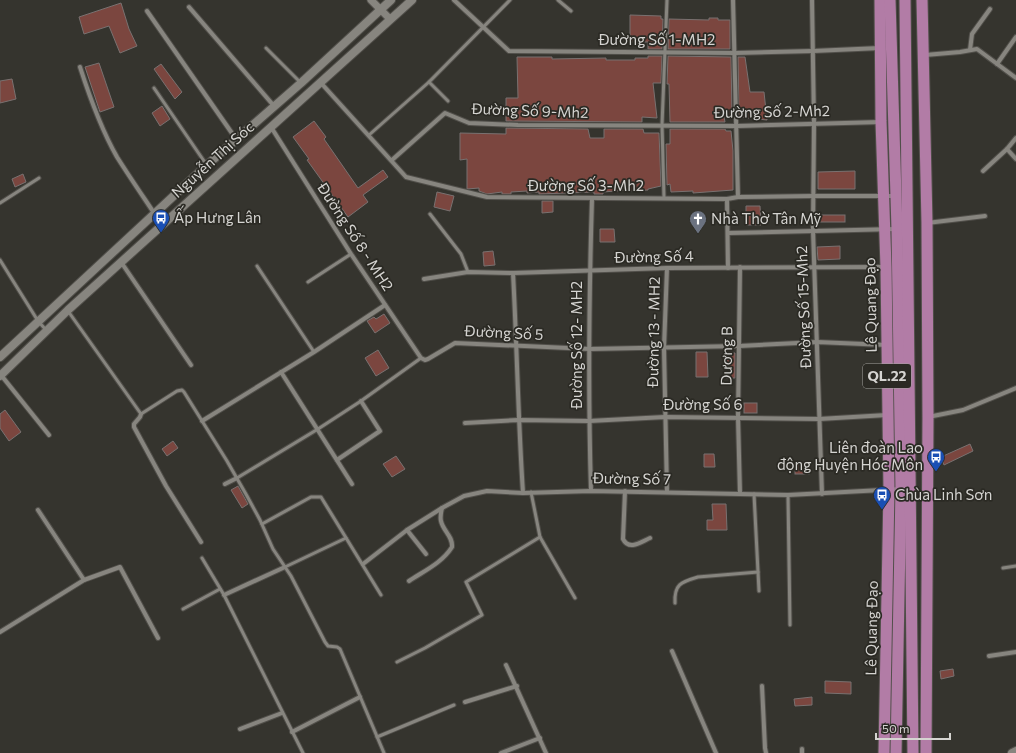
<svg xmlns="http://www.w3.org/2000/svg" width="1016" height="753" viewBox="0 0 1016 753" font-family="Commissioner,sans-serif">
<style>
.building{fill:#7b463f;stroke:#797170}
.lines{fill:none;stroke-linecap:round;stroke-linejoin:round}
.service-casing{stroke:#514f4a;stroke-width:5}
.minor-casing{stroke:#514f4a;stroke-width:6}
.tertiary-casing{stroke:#514f4a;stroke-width:9}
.secondary-casing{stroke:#514f4a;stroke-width:10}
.trunk-casing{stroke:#514f4a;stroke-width:13}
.service{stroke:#87857f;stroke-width:3}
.minor{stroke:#87857f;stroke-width:4}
.tertiary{stroke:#87857f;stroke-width:7}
.secondary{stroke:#87857f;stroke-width:8}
.trunk{stroke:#b27ca6;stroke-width:11}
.labels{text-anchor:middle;stroke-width:3.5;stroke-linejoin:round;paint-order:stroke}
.shield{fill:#2b2a24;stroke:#a2a19d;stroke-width:1}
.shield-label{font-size:14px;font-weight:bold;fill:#d5d4d1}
.street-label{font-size:15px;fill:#d5d4d1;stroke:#2b2a24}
.poi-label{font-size:15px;fill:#d5d4d1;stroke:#2b2a24;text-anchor:start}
</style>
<rect width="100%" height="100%" fill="#35342e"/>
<g class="building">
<polygon points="121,3 129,29 137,46 120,53 109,26 84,34 79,17"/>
<polygon points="630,15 661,16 661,19 663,19 662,49 648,49 648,42 630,42"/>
<polygon points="709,18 718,18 718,20 730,20 730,49 668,49 669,19 709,20"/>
<polygon points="648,56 662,56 661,83 653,83 657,118 642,117 642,122 506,121 506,98 518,98 517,57 552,57 552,59 606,58 606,60 635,60 635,58 648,58"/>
<polygon points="668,56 731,57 732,117 724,117 725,122 670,122 669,84 667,84"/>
<polygon points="738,57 745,57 750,92 764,92 767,120 739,117"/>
<polygon points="99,63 114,107 100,112 85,67"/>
<polygon points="161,64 182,92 175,99 154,69"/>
<polygon points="12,79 16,99 0,103 0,81"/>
<polygon points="162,106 170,119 160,126 152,113"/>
<polygon points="314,121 326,137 324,139 358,188 383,170 388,177 363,195 368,202 348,217 307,160 309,159 293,137"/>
<polygon points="506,128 588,129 590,138 604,138 604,129 643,129 644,133 659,133 661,186 648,189 648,190 628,191 628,190 603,192 603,194 594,194 594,192 539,194 539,192 527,193 527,191 511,192 511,194 502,194 502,192 487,194 479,191 479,188 467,189 467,159 460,160 460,133 506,134"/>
<polygon points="670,129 725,129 726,131 731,131 733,151 733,190 693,193 693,191 671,192 670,184 667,185 666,144 670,144"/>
<polygon points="855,171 855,189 818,189 818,172"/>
<polygon points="23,174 26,182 15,187 12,179"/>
<polygon points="437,192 454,196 450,211 434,207"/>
<polygon points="542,201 553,201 553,212 542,213"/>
<polygon points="746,206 760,206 761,225 746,225"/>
<rect x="817" y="215" width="28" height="7"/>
<polygon points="600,229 614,229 615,242 600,242"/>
<polygon points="840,246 840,259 818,260 817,247"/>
<polygon points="493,251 495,265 484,266 483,252"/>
<polygon points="384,314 390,323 375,333 367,321 374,317 376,319"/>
<polygon points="378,350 389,368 376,376 365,358"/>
<polygon points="696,352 707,352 708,377 696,377"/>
<polygon points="727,353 735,353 735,378 726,378"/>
<rect x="744" y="403" width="13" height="10"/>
<polygon points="5,410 21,432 9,441 0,428 0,414"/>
<polygon points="173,441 178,448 167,456 162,449"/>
<polygon points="970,444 973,451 944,465 941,457"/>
<polygon points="704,454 714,454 715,467 704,467"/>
<polygon points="396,456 405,469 392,477 383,464"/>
<rect x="795" y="463" width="14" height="11"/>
<polygon points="238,486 248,504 242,508 231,490"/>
<polygon points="712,504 726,504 727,530 707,530 707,520 713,520"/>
<polygon points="953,669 954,676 941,679 940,671"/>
<polygon points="825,681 851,682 851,694 825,693"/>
<polygon points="812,697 812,705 795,706 794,699"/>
</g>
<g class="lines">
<g class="service-casing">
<g id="service">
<polyline points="558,0 571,11"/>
<polyline points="266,48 300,82"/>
<polyline points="429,82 448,101"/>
<polyline points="154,88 206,164"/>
<polyline points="369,135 429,82 510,0"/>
<polyline points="664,198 662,125 667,0"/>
<polyline points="0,203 39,178"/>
<polyline points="430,214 461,254 468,272"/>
<polyline points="0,260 38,321 46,330"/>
<polyline points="257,266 314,352"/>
<polyline points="308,282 351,254"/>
<polyline points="68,311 141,414 177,391 182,390 184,392 227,461 247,496 260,520 273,549 291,576 325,642 328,646 337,647 340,649 384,753"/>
<polyline points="237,478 318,429 361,401 421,358"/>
<polyline points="531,492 540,537 575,598"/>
<polyline points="754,494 759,591"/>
<polyline points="788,495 790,625"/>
<polyline points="262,524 311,497 321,497 381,595"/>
<polyline points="202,558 224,595 303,753"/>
<polyline points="285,567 346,538"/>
<polyline points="1003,568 1016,566"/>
<path d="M675,603C674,584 681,582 698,577L758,572"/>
<polyline points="183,609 220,589"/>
<polyline points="397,662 425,648 482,615 466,582 540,537"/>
<polyline points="377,737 454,705"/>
</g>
</g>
<g class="minor-casing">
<g id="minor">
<polyline points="454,0 509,51 735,53 813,51 880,48"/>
<polyline points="733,0 738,197"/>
<polyline points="812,0 814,123 813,230 822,494"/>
<polyline points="189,7 274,106"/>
<polyline points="147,11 236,139"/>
<polyline points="970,50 972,34 990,9"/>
<polyline points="925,55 960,52 977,49 1016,78"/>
<polyline points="997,64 1016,37"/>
<path d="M80,67C90,98 101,129 117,157C129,176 142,195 154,213"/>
<polyline points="321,83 406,177 487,197 727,199 738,197 813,196 895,196"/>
<polyline points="271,127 351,254 421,358 425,360 428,359 455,343 590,349 739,346 817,342 887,345"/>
<polyline points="1016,138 1007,149 1016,159"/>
<polyline points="392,160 445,113 469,123 518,125 737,126 881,122"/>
<polyline points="983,171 1007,149"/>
<polyline points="727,199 728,268"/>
<polyline points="927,223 985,216"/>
<polyline points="729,233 896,229"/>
<polyline points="121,262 191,365"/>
<polyline points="740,267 738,417 740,494"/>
<polyline points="667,268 664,348 667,492"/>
<path d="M513,273C517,346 518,419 523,493"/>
<polyline points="424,279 468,272 513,273 667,268 884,267"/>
<polyline points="281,372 352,484"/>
<polyline points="1,375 49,435"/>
<polyline points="141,414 140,417 134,424 134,427 166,486 201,542"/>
<polyline points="928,417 963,410 1016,388"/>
<polyline points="202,421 314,352 385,305"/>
<polyline points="465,423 518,420 589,421 665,417 819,419 887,415"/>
<polyline points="337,460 380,431 361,401"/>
<polyline points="225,484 237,478"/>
<path d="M591,491C588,393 589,296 592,199"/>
<path d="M625,491L623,539C629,551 641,542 650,538"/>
<polyline points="38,510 84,580 120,567 158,638"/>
<polyline points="407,530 426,554"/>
<polyline points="363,564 407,530 442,508 464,496 487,491 523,493 591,491 788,495 901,489"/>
<path d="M409,581C424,571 442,563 452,547C453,536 443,531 441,521C440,517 441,512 442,508"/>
<polyline points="224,595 285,567"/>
<polyline points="0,632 84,580"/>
<polyline points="672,651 716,753"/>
<polyline points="989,656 1016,652"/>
<polyline points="506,665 546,753"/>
<polyline points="762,686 765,748 766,753"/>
<polyline points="465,702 517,686"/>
<polyline points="240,729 282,713"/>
<polyline points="292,732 360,697"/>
<polyline points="802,749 802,753"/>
<polyline points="501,753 540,738"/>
</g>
</g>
<g class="tertiary-casing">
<polyline id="tertiary" points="371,0 390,19"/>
</g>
<g class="secondary-casing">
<g id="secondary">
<polyline points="0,357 207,165 301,83 391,0"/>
<polyline points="0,376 68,310 412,0"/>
<polyline points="1012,753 1016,751"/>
</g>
</g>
<g class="trunk-casing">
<g id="trunk">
<polyline points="880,0 881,121 886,267 889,490 884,753"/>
<polyline points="890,0 897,229 901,489 896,753"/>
<polyline points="905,0 913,753"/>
<polyline points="922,0 927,223 928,417 926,753"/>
</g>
</g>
<use href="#service" class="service"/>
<use href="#minor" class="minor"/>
<use href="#tertiary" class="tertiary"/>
<use href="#secondary" class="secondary"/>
<use href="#trunk" class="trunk"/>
</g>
<defs>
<g id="bus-pin" transform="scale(0.9)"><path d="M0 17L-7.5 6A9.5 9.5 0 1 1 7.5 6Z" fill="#1a4fb4" stroke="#2b2a24"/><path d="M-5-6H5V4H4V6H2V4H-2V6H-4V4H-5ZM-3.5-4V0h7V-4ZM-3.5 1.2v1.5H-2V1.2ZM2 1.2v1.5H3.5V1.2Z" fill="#fff"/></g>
<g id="church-pin" transform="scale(0.9)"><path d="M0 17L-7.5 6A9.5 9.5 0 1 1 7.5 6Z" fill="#6b7280" stroke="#2b2a24"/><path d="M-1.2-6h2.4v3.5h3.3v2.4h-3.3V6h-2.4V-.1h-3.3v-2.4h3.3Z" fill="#fff"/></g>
</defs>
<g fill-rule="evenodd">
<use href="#bus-pin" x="161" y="218"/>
<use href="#church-pin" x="698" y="219"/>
<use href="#bus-pin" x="936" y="457"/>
<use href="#bus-pin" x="882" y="495"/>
</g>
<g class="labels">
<rect class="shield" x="863" y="364" width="48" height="24" rx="3"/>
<g class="shield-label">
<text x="887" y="381">QL.22</text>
</g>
<g class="street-label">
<text x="657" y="45">Đường Số 1-MH2</text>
<text transform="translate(530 111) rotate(2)" y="5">Đường Số 9-Mh2</text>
<text transform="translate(772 112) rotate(-1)" y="5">Đường Số 2-Mh2</text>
<text transform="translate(213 160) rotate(-42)" y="5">Nguyễn Thị Sóc</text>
<text x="586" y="191">Đường Số 3-Mh2</text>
<text transform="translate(355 237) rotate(57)" y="5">Đường Số 8 - MH2</text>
<text transform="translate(654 257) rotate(-1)" y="5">Đường Số 4</text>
<text transform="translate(871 305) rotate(-91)" y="5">Lê Quang Đạo</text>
<text transform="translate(804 307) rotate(-92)" y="5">Đường Số 15-Mh2</text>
<text transform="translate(654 332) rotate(-89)" y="5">Đường 13 - MH2</text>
<text transform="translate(504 333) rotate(3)" y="5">Đường Số 5</text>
<text transform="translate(577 345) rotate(-90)" y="5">Đường Số 12- MH2</text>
<text transform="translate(727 356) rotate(-89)" y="5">Dương B</text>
<text x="703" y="410">Đường Số 6</text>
<text transform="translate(632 479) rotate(1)" y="5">Đường Số 7</text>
<text transform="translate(872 628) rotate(-89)" y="5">Lê Quang Đạo</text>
</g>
<g class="poi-label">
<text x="174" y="223">Ấp Hưng Lân</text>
<text x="711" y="224">Nhà Thờ Tân Mỹ</text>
<text x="923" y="453" text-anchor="end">Liên đoàn Lao<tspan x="923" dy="17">động Huyện Hóc Môn</tspan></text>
<text x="895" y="500">Chùa Linh Sơn</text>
</g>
</g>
<path d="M876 733v6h74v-6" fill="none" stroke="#d5d4d1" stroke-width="2"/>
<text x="882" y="733" font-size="12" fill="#d5d4d1" stroke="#2b2a24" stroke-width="3" paint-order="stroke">50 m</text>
</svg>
